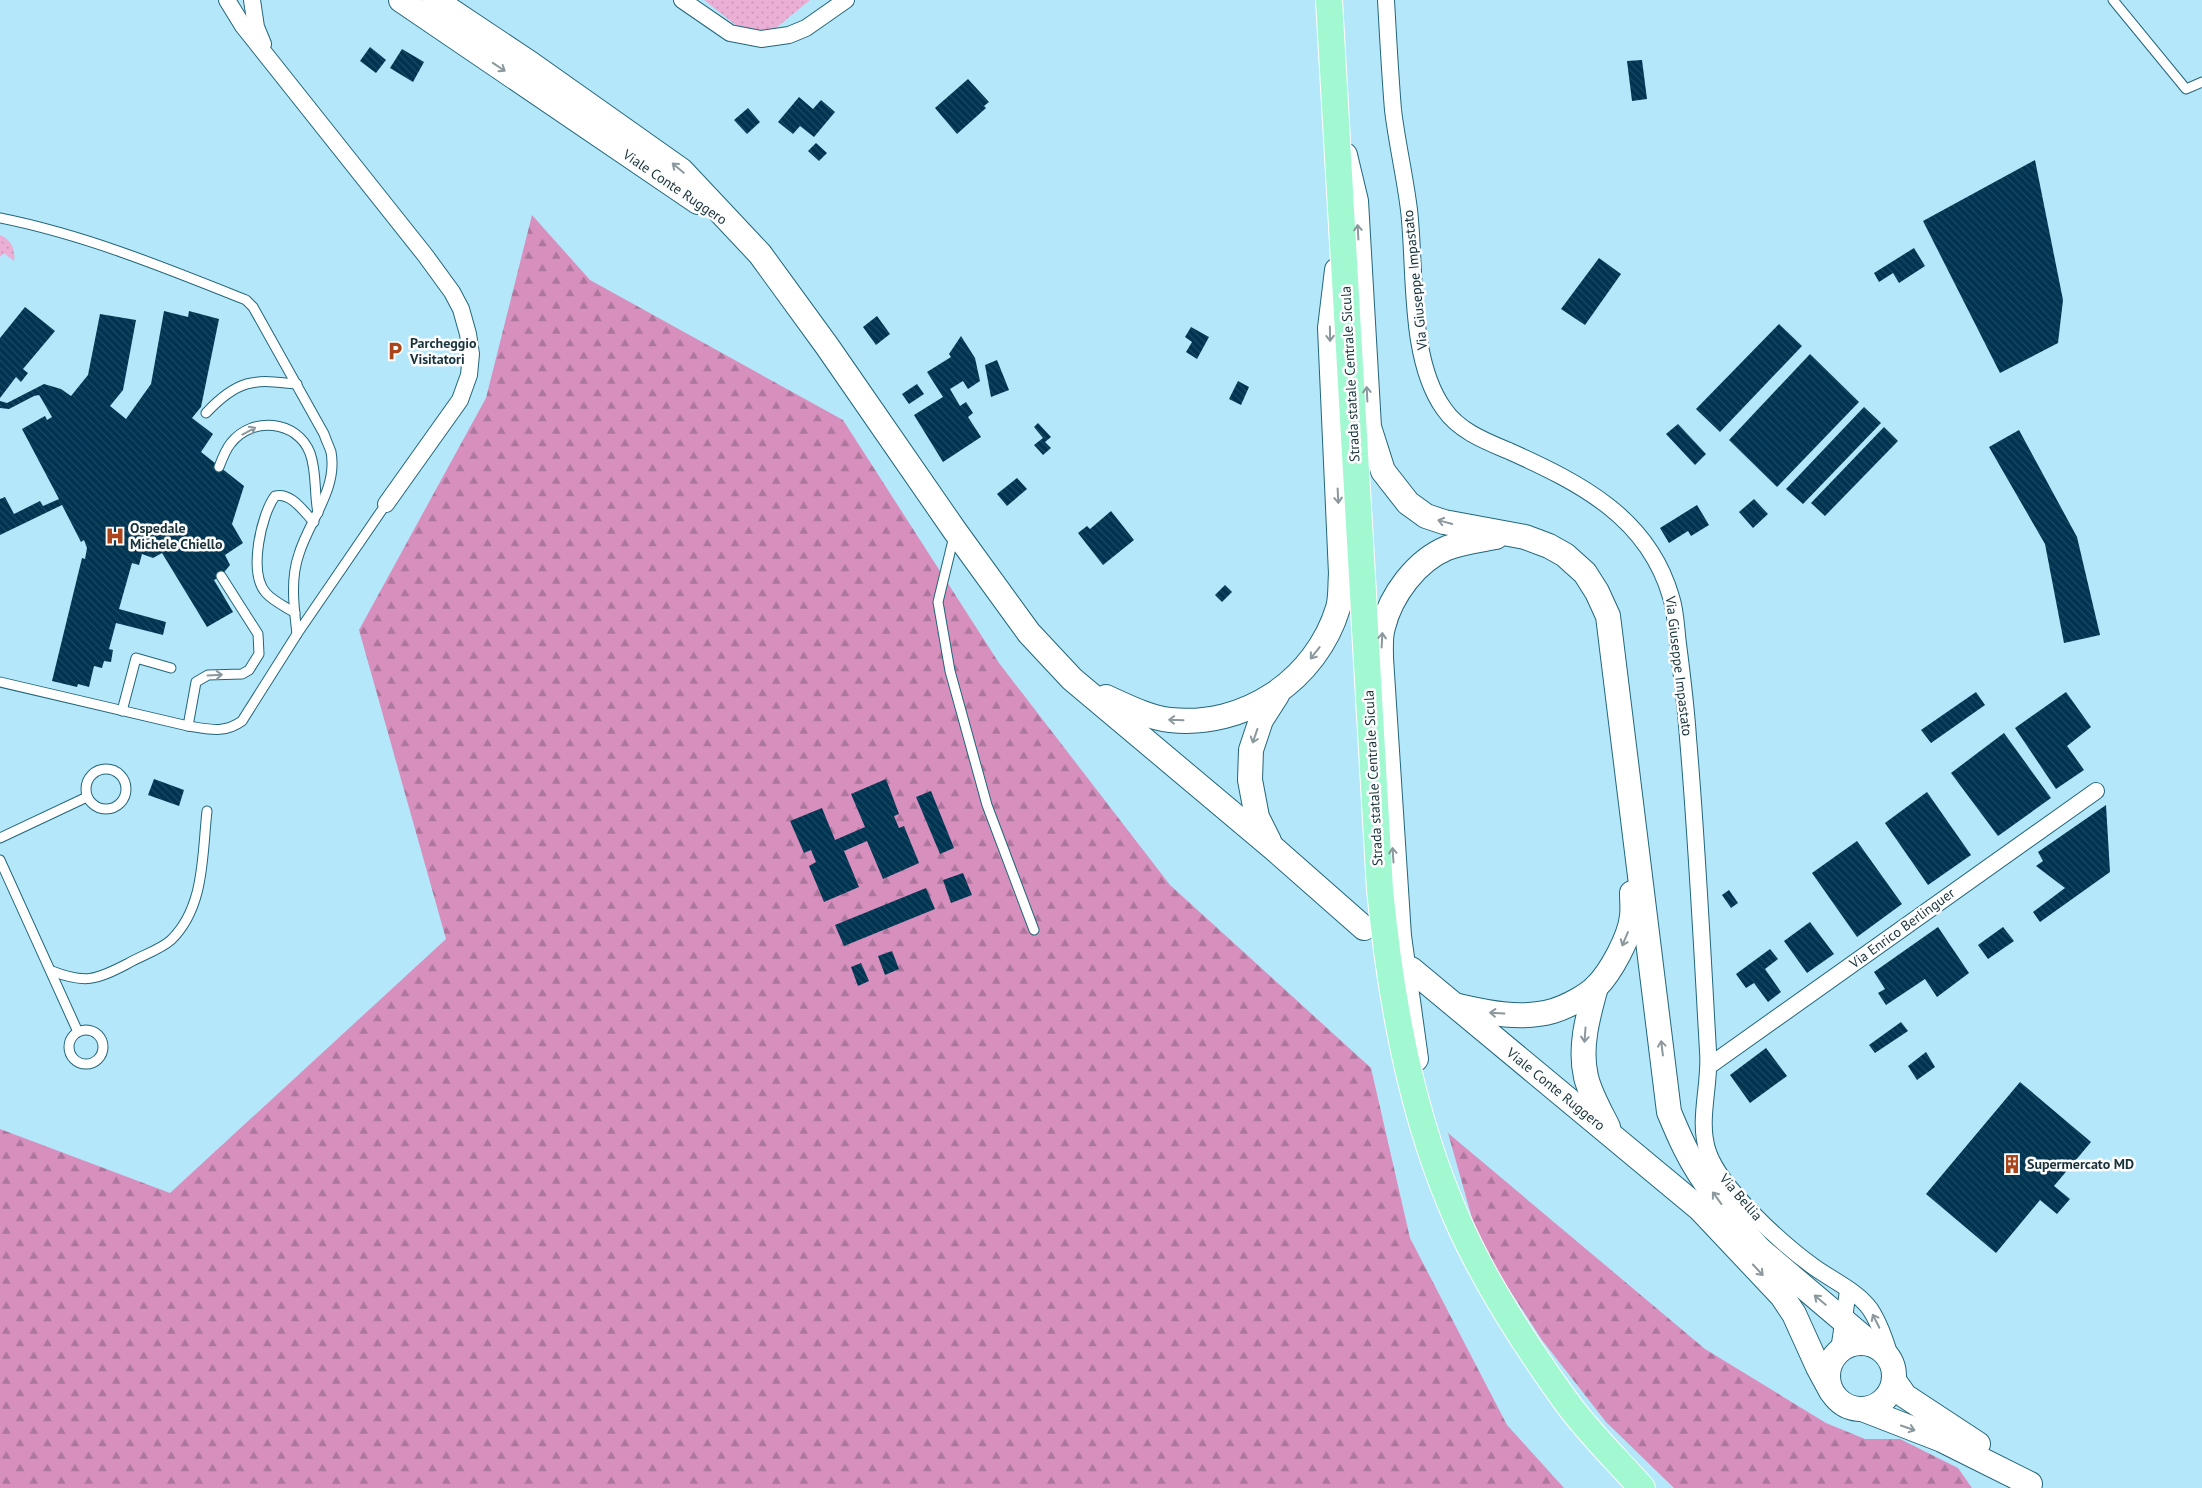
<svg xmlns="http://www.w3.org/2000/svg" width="2202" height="1488" viewBox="0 0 2202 1488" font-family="'PT Sans',sans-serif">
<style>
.grass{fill:url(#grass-dots)}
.forest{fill:url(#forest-firs)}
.building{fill:url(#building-back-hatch)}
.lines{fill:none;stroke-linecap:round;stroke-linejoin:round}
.service-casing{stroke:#226679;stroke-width:11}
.minor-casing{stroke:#226679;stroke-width:18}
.secondary-casing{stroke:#226679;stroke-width:26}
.primary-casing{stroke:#fff;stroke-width:28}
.service{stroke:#fff;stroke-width:9}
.minor{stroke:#fff;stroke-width:16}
.secondary{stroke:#fff;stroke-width:24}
.primary{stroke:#a1f8d1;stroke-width:26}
.oneway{stroke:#8b989d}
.labels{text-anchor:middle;stroke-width:5;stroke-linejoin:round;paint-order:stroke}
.street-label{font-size:14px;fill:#17323b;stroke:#fefefe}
.poi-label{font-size:14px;font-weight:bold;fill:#17323b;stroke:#fefefe;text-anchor:start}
</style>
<defs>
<pattern id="grass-dots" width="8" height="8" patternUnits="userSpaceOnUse" patternTransform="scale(1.25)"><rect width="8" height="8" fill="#ebafd5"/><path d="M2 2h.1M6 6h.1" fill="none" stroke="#c997b8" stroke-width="1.8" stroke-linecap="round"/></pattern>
<pattern id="forest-firs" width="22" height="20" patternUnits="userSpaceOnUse" patternTransform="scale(1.25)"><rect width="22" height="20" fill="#d790be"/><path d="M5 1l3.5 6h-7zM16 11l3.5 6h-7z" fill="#ad769c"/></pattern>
<pattern id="building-back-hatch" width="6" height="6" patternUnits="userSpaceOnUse" patternTransform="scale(1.25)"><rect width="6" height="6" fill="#003451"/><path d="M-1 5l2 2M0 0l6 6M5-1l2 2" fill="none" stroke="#1c4962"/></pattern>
</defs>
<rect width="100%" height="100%" fill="#b3e7f9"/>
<g class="grass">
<polygon points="704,0 810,0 771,32 737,26"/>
<path d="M0,235C11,239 16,250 14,261L4,253L0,257Z"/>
</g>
<g class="forest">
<polygon points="532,215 590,280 843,420 999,663 1170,885 1371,1068 1410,1238 1507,1425 1564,1488 0,1488 0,1129 170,1193 446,939 359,630 486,398"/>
<polygon points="1448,1133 1705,1349 1826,1423 1865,1439 1900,1439 1958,1468 1972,1488 1674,1488 1606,1422 1542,1340 1479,1243"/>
</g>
<g class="building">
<polygon points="370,47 386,60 376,73 360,61"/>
<polygon points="402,49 424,62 413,82 390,68"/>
<polygon points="1642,60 1647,99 1632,101 1627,61"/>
<polygon points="968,79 989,102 984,106 986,108 957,134 935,108"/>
<polygon points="799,97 813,109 821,100 835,112 814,137 800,126 793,134 778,122"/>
<polygon points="748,108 760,122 747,134 734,120"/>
<polygon points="816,143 827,153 819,161 808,151"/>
<polygon points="2035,160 2063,300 2058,343 2000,373 1923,221"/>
<polygon points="1914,248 1925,266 1899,283 1893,273 1879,282 1874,273"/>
<polygon points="1599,258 1621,274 1585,325 1561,309"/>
<polygon points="25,307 55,331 23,369 28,373 21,382 16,377 0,398 0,338"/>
<polygon points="164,311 188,317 189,311 219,319 201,407 192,418 213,434 201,452 244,486 232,524 243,543 225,555 230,565 221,576 214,580 233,612 207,627 162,553 153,558 142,554 139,565 132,563 119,609 166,622 163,635 116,623 109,649 113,650 111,662 104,661 102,668 94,666 89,687 78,684 77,687 52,681 82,558 85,559 87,548 84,540 81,542 62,505 0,535 0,499 5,497 14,514 40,501 43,506 59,499 22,429 45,416 47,420 52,417 41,398 39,395 34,396 9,409 0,408 0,401 7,403 44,384 61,389 71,396 88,375 100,314 136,320 123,390 110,406 126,419 151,384"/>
<polygon points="877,316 890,334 876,345 863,327"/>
<polygon points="1779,324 1802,346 1720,432 1696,409"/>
<polygon points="1191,327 1209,337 1197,359 1186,352 1192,342 1185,337"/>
<polygon points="961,336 975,358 980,381 968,389 963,381 950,389 960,406 966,402 973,413 968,417 981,437 943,462 914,415 943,397 927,372 951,357 949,354"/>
<polygon points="1810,354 1859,402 1777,487 1729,440"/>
<polygon points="997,360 1009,390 991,397 985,365"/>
<polygon points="1238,381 1249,387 1241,405 1229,399"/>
<polygon points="917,384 924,394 909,404 902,394"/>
<polygon points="1864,407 1881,423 1803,504 1786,489"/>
<polygon points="1038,423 1051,437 1045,442 1051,448 1043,455 1034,445 1043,438 1034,427"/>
<polygon points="1678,424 1706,454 1695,465 1666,434"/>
<polygon points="1884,427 1898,441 1825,516 1811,503"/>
<polygon points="2019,430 2077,537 2100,635 2064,643 2045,544 1989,447"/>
<polygon points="1017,478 1027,489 1007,506 997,494"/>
<polygon points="1754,499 1768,514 1753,528 1739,512"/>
<polygon points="1697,505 1709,525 1691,536 1688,531 1669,543 1660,528"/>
<polygon points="1111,511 1134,540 1103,565 1078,533 1087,526 1090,529"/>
<polygon points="1225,585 1232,592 1222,602 1215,595"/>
<polygon points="1976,692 1985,705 1931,743 1921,730"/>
<polygon points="2066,692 2091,727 2067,746 2084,770 2056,789 2015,728"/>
<polygon points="2004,733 2051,798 1998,836 1951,773"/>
<polygon points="154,779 184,790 179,806 148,795"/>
<polygon points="886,779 899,814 894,816 899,828 904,826 919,863 883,879 867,841 844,851 859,887 824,902 809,866 816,862 811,850 804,853 790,821 822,808 835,840 865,827 851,794"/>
<polygon points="931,791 954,848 940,854 916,797"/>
<polygon points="1927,792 1971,855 1928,885 1885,823"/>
<polygon points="2106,805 2110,872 2040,922 2033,912 2065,888 2036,866 2043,861 2038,852"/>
<polygon points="1857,841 1902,904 1857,937 1812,873"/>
<polygon points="963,873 972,895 951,903 943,880"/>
<polygon points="926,888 935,909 844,946 835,925"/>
<polygon points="1729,890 1738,903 1731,908 1722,895"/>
<polygon points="1810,922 1834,954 1807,973 1784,941"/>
<polygon points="1938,927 1969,973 1937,997 1925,979 1886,1005 1878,993 1885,989 1874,972"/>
<polygon points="2003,927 2014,941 1988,959 1978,945"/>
<polygon points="1770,949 1778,959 1765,969 1781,992 1768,1002 1754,983 1746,988 1736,974"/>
<polygon points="892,951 899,969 885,975 878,956"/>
<polygon points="861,963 869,981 858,986 851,967"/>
<polygon points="1901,1022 1908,1031 1875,1053 1869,1045"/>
<polygon points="1766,1048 1787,1076 1750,1103 1730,1075"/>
<polygon points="1926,1052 1935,1067 1917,1080 1908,1066"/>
<polygon points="2020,1082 2091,1142 2054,1186 2070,1199 2057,1214 2040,1200 1996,1253 1926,1194"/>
</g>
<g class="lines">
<g class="service-casing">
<g id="service">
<polyline points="2113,0 2186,89 2202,82"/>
<path d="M0,218C85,235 166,268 246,300L253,307L324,434C326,440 329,446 331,452C338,489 309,521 299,554C290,579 294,608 297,634"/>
<path d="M206,413C238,379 253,379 297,384"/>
<path d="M219,467C222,459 226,449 231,443C252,416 297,420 310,453C317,472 314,493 318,513"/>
<polyline points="954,536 938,602 950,671 987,805 1034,930"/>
<path d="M295,613C286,607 273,601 266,593C248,573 261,515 275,496C291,492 303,511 314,522"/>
<path d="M0,682L188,726C209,729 224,734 242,721L297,634L386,504"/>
<polyline points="122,711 136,658 171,668"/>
<polyline points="188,726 196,682 208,675 242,674 249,670 259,654 258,634 221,576"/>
<circle cx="106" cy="789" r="20"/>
<polyline points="0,838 87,797"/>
<polyline points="0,860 78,1032"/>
<path d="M52,971C85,984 96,980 127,964C140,956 160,950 171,940C205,907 202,855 207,811"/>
<circle cx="86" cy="1047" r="17"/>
</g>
</g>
<g class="minor-casing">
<g id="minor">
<polyline points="227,0 243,26 425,255 452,292 461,309 468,334 471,354 469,375 460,400 386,504"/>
<polyline points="252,0 256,27 263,44"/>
<polyline points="682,0 730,33 761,39 789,35 806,28 846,0"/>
<path d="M1386,0C1388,36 1390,73 1393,110C1397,143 1405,177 1409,210C1416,270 1408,359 1444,409C1459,431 1485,441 1509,451C1580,483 1648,517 1671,597C1676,612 1676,629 1678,644C1682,675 1686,706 1688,738C1697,842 1702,947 1708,1051C1711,1084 1697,1120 1708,1152C1720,1188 1783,1245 1814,1267C1832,1280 1857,1291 1870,1309C1880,1324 1886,1342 1891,1360"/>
<polyline points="1709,1066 2096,791"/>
<polyline points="1839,1350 1848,1291"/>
</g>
</g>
<g class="secondary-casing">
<g id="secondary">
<polyline points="401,0 698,202"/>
<polyline points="435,0 531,64 681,170 760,254 827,346 955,531 1029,633 1072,679 1272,847 1364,928"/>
<path d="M1345,155L1356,201L1369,427L1383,471L1408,503L1426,516L1444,522L1525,537L1549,546L1565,555L1585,573L1597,592L1608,616L1669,1112C1674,1124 1679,1136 1685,1148C1703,1185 1732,1218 1759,1249"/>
<path d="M1106,697C1126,706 1149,718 1170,720C1245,728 1316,680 1338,608C1341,598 1340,585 1341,574L1330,328L1337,270"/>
<polyline points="1269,841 1257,817 1250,780 1251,750 1261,720 1277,695"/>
<polyline points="1411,969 1700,1209 1782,1296 1794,1314 1818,1367 1831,1391"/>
<path d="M1596,987C1588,1016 1579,1047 1586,1077C1590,1094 1600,1111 1608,1127"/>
<path d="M1458,1006C1488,1013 1522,1020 1553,1011C1566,1007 1586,997 1596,987C1611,972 1630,937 1632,916C1633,908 1632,901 1632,893"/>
<path d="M1416,1059L1399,936L1381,658C1381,648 1380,637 1383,627C1391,595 1416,561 1447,548C1463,542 1480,540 1496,537"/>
<polyline points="1746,1241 1759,1249 1870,1343"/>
<circle cx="1861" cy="1376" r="33"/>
<polyline points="1895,1382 1905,1396 1978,1444"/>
<polyline points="1862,1409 1942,1440 2030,1484"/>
</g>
</g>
<g class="primary-casing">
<path id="primary" d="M1329,0L1380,890C1391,1001 1411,1115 1457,1219C1485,1283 1524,1343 1565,1400C1587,1431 1616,1459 1642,1488"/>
</g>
<use href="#service" class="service"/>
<use href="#minor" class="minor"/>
<use href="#secondary" class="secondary"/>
<use href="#primary" class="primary"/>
</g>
<defs><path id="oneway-shaft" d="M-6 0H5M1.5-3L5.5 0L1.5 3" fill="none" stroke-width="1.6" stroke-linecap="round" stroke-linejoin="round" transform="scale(1.25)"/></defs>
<g class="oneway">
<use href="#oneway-shaft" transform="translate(499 67) rotate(34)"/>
<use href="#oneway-shaft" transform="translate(678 168) rotate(-140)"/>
<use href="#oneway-shaft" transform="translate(1358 232) rotate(-93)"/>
<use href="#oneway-shaft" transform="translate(1330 334) rotate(89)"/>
<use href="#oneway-shaft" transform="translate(1367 394) rotate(-93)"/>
<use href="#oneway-shaft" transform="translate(249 431) rotate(-28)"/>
<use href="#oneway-shaft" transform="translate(1338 496) rotate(87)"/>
<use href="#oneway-shaft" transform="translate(1445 522) rotate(-165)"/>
<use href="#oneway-shaft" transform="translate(1382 640) rotate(-87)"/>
<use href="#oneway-shaft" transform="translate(1315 653) rotate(128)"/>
<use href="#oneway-shaft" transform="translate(215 675) rotate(-3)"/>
<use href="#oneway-shaft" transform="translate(1176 720) rotate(-178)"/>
<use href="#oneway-shaft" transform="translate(1255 736) rotate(109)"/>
<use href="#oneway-shaft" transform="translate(1393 855) rotate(-94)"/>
<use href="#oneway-shaft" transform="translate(1625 939) rotate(113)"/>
<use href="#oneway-shaft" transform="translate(1497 1013) rotate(-177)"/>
<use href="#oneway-shaft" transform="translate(1585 1035) rotate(94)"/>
<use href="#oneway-shaft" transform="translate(1662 1048) rotate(-97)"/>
<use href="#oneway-shaft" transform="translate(1717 1198) rotate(-126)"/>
<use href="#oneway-shaft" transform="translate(1758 1270) rotate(47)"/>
<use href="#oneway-shaft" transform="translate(1820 1300) rotate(-140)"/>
<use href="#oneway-shaft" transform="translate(1876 1321) rotate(-117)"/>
<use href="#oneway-shaft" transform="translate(1908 1428) rotate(19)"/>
</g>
<defs>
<g id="parking-bare" transform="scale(1.5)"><path d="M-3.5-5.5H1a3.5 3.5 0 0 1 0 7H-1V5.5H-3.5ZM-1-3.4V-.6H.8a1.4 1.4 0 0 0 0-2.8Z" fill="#aa441a" stroke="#fefefe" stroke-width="2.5" paint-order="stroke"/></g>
<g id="hospital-bare" transform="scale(1.5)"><path d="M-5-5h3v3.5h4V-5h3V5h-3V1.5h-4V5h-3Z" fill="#aa441a" stroke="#fefefe" stroke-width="2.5" paint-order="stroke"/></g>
<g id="building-bare" transform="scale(1.5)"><path d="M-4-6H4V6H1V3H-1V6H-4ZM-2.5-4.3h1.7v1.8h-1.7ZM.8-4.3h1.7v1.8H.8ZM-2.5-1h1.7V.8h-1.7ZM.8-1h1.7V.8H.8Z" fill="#aa441a" stroke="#fefefe" stroke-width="2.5" paint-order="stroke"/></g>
</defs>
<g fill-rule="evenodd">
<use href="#parking-bare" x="395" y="351"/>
<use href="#hospital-bare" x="115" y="536"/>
<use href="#building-bare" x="2012" y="1164"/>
</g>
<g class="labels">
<g class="street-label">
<text transform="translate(675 187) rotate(34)" y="5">Viale Conte Ruggero</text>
<text transform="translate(1415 280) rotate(-96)" y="5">Via Giuseppe Impastato</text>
<text transform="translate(1350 374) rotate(-93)" y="5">Strada statale Centrale Sicula</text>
<text transform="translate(1679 666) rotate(83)" y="5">Via Giuseppe Impastato</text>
<text transform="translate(1373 778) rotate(-93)" y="5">Strada statale Centrale Sicula</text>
<text transform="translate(1902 928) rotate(-36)" y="5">Via Enrico Berlinguer</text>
<text transform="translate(1556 1089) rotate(39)" y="5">Viale Conte Ruggero</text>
<text transform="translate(1741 1197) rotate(49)" y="5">Via Bellia</text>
</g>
<g class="poi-label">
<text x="410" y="348">Parcheggio<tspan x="410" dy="16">Visitatori</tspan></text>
<text x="130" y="533">Ospedale<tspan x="130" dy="16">Michele Chiello</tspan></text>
<text x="2027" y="1169">Supermercato MD</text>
</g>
</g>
</svg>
